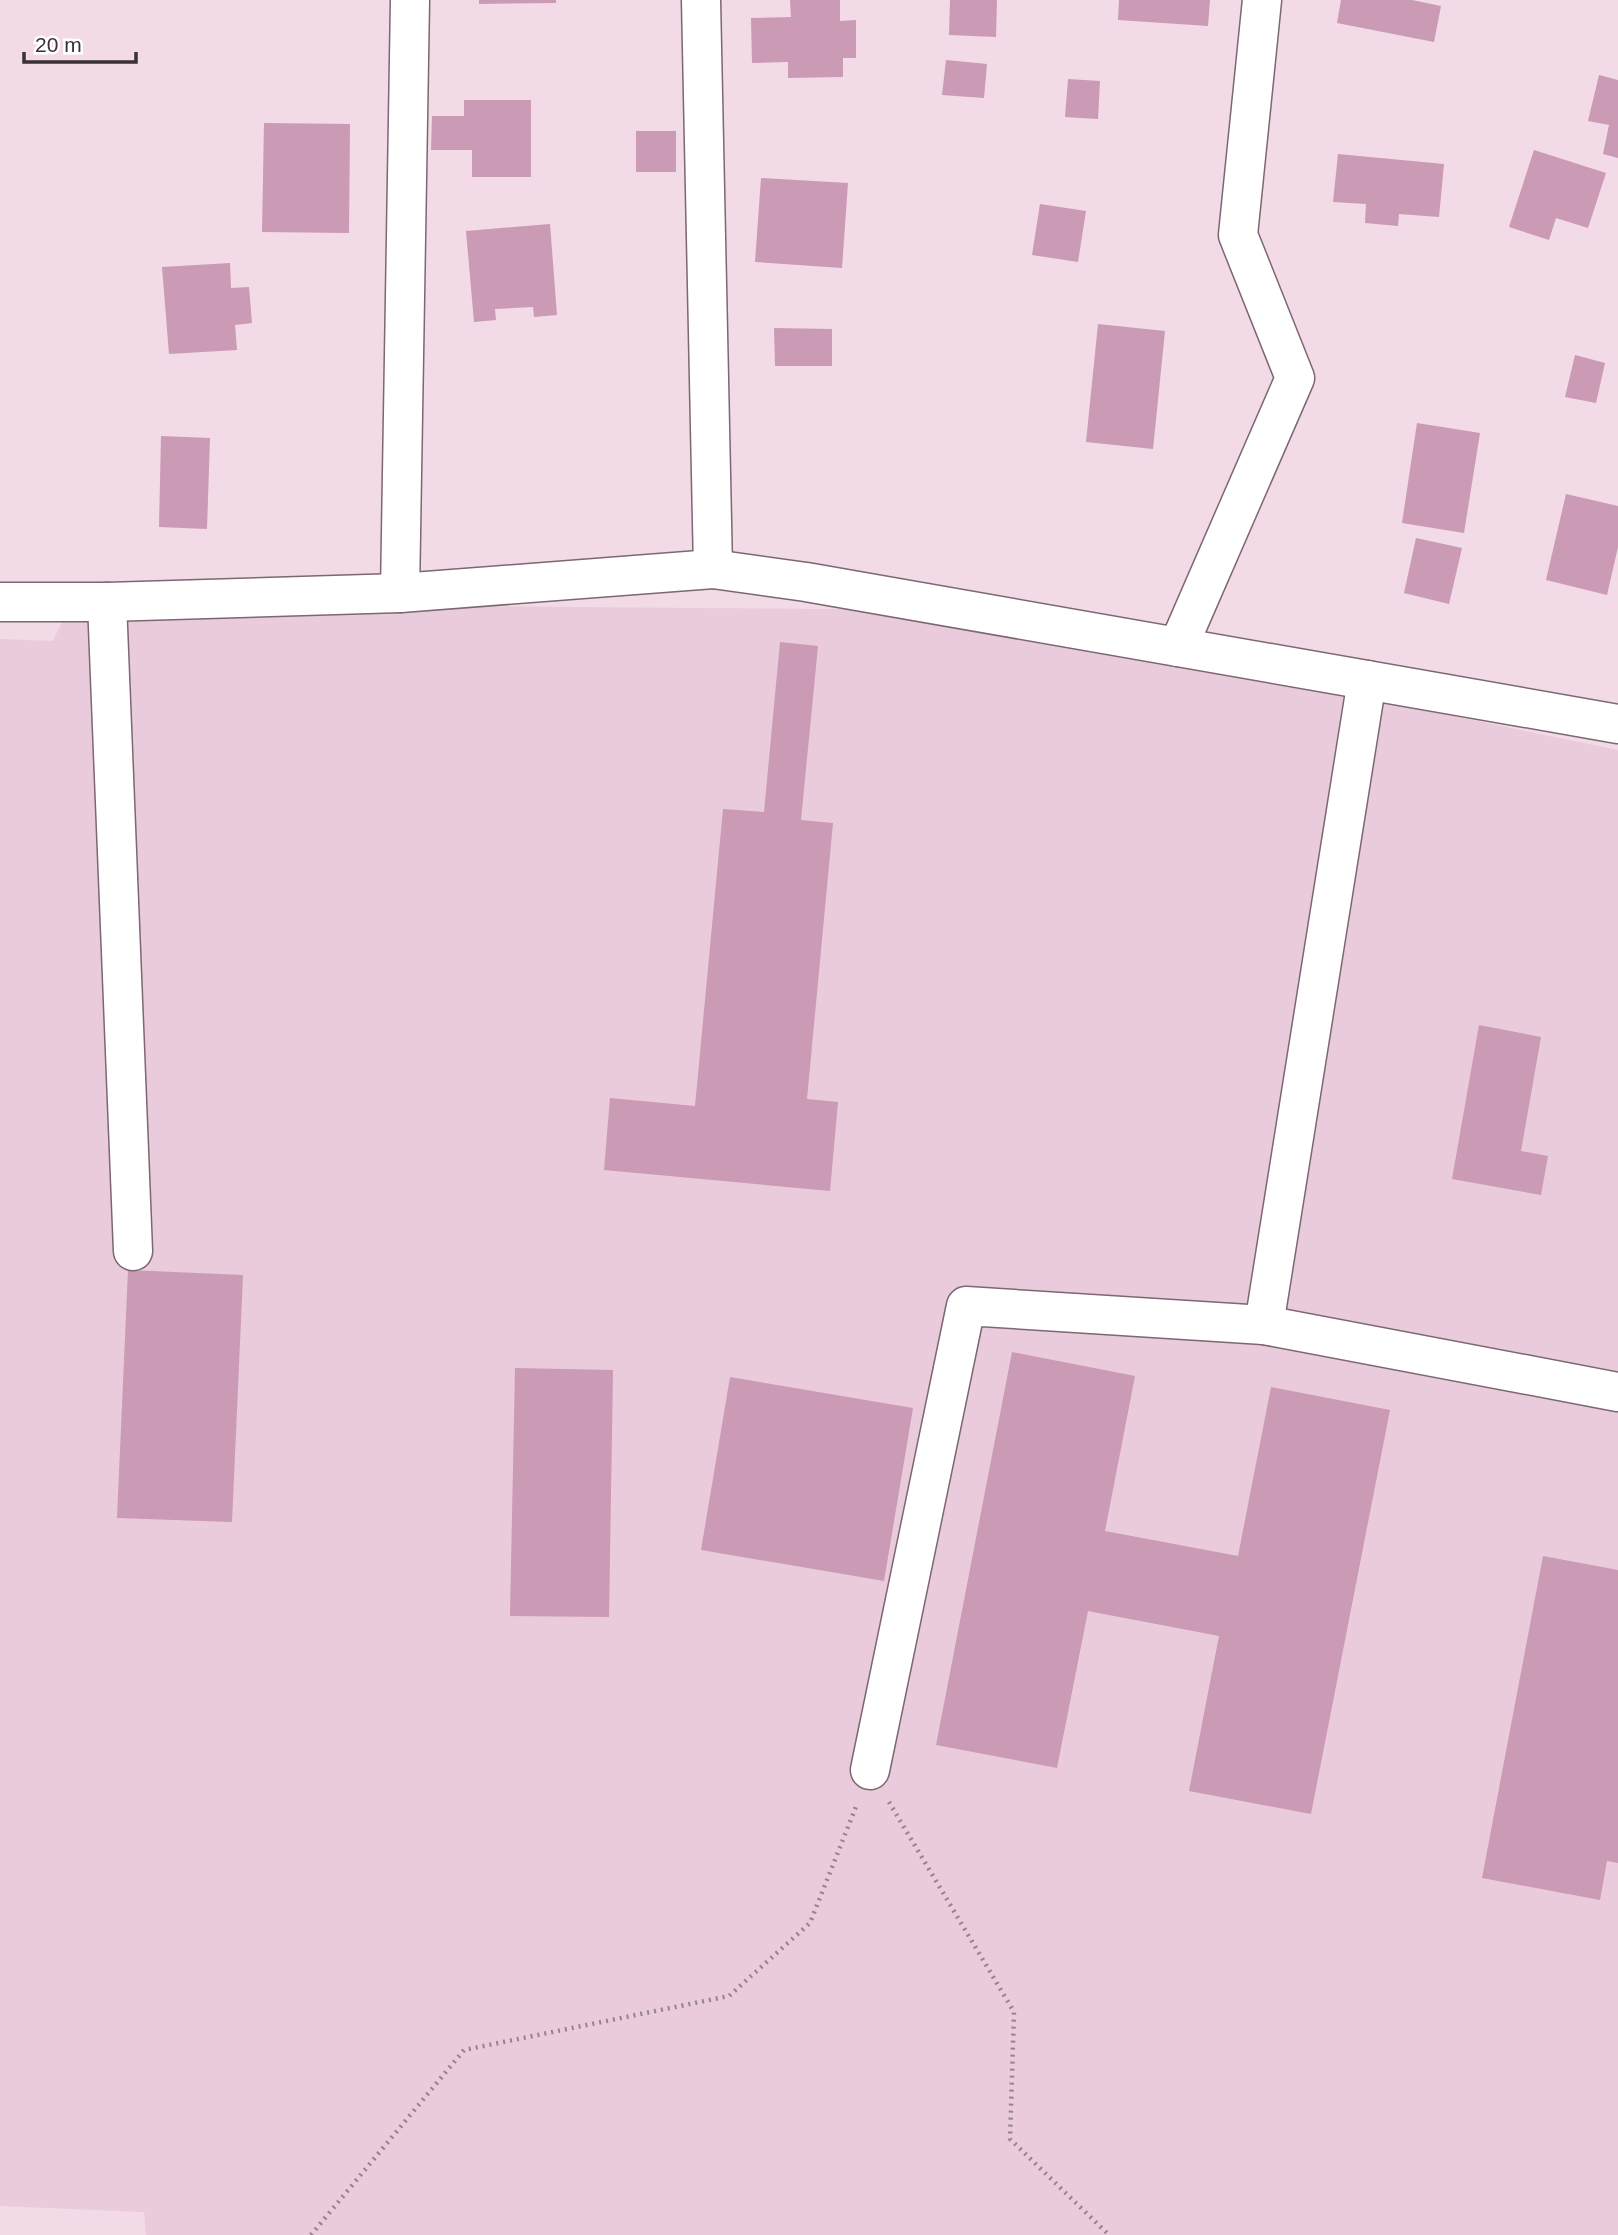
<svg xmlns="http://www.w3.org/2000/svg" width="1618" height="2235" viewBox="0 0 1618 2235" font-family="Arial,sans-serif">
<style>
.built{fill:#e9cbdb}
.building{fill:#cb9ab4}
.lines{fill:none;stroke-linecap:round;stroke-linejoin:round}
.minor-casing{stroke:#7c6772;stroke-width:41}
.path{stroke:#94848d;stroke-width:4.5;stroke-dasharray:2 5;stroke-linecap:butt}
.minor{stroke:#fff;stroke-width:38}
</style>
<rect width="100%" height="100%" fill="#f2dae6"/>
<polygon class="built" points="71,603 937,610 1618,750 1618,2235 146,2235 144,2212 0,2206 0,639 53,641"/>
<g class="building">
<polygon points="479,0 556,0 556,3 479,4"/>
<polygon points="790,0 840,0 840,21 856,20 856,58 843,58 843,77 788,78 788,62 752,63 751,18 791,17"/>
<polygon points="950,0 997,0 996,37 949,35"/>
<polygon points="1119,0 1210,0 1208,26 1118,20"/>
<polygon points="1341,0 1412,0 1441,6 1434,42 1337,23"/>
<polygon points="946,60 987,64 984,98 942,95"/>
<polygon points="1599,75 1618,80 1618,158 1603,154 1609,125 1588,121"/>
<polygon points="1068,79 1100,81 1098,119 1065,117"/>
<polygon points="464,100 531,100 531,177 472,177 472,150 431,150 432,116 464,116"/>
<polygon points="264,123 350,124 349,233 262,232"/>
<rect x="636" y="131" width="40" height="41"/>
<polygon points="1534,150 1606,173 1588,228 1556,218 1549,240 1509,227"/>
<polygon points="1338,154 1444,164 1439,217 1399,214 1398,226 1365,223 1366,204 1333,202"/>
<polygon points="761,178 848,183 842,268 755,262"/>
<polygon points="1040,204 1086,211 1078,262 1032,255"/>
<polygon points="550,224 557,315 534,317 533,307 495,309 496,320 474,322 466,231"/>
<polygon points="230,263 231,288 249,287 252,323 235,325 237,350 169,354 162,267"/>
<polygon points="1098,324 1165,331 1153,449 1086,442"/>
<polygon points="774,328 832,329 832,366 775,366"/>
<polygon points="1575,355 1605,363 1596,403 1565,397"/>
<polygon points="1417,423 1480,433 1464,533 1402,523"/>
<polygon points="161,436 210,438 207,529 159,527"/>
<polygon points="1566,494 1618,506 1618,547 1607,595 1546,580"/>
<polygon points="1416,538 1462,548 1449,604 1404,593"/>
<polygon points="780,642 818,646 801,820 833,823 807,1099 838,1102 830,1191 604,1170 610,1098 695,1106 723,809 764,812"/>
<polygon points="1479,1025 1541,1037 1521,1151 1548,1156 1541,1195 1452,1179"/>
<polygon points="128,1270 243,1275 232,1522 117,1518"/>
<polygon points="1012,1352 1135,1376 1105,1531 1238,1556 1271,1387 1390,1410 1311,1814 1189,1791 1219,1636 1088,1611 1057,1768 936,1745"/>
<polygon points="515,1368 613,1370 609,1617 510,1616"/>
<polygon points="730,1377 913,1408 884,1581 701,1550"/>
<polygon points="1543,1556 1618,1570 1618,1863 1607,1861 1600,1900 1482,1878"/>
</g>
<g class="lines">
<g class="minor-casing">
<g id="minor">
<polyline points="701,0 713,569"/>
<polyline points="400,593 410,0"/>
<polyline points="0,602 107,602 400,593 713,569 806,582 1618,724"/>
<polyline points="107,602 133,1251"/>
<polyline points="1178,647 1295,378 1238,235 1262,0"/>
<polyline points="1264,1325 1367,680"/>
<polyline points="870,1770 966,1306 1264,1325 1618,1392"/>
</g>
</g>
<g class="path">
<polyline points="889,1802 1014,2012 1010,2139 1109,2235"/>
<polyline points="311,2235 464,2050 729,1996 810,1923 857,1804"/>
</g>
<use href="#minor" class="minor"/>
</g>
<path d="M24 52v10h112v-10" fill="none" stroke="#3a3136" stroke-width="3.5"/>
<text x="35" y="52" font-size="21" fill="#3a3136" stroke="#ffffff" stroke-width="5" paint-order="stroke">20 m</text>
</svg>
